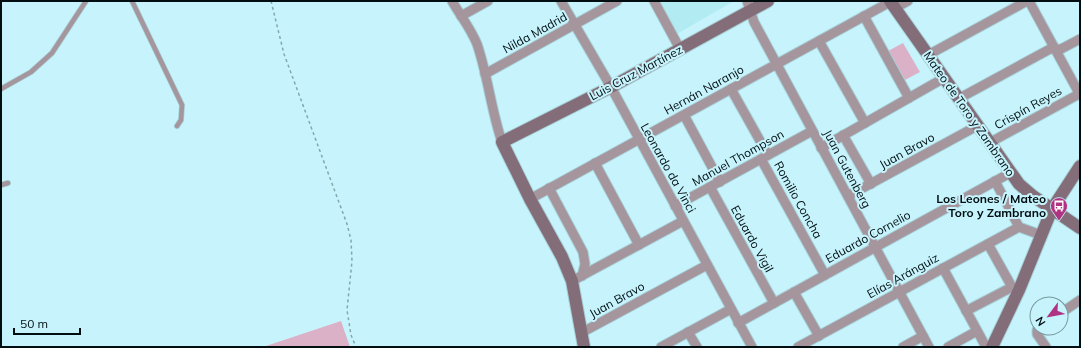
<svg xmlns="http://www.w3.org/2000/svg" width="1081" height="348" viewBox="0 0 1081 348" font-family="Mulish,sans-serif">
<style>
.built{fill:#b3ebf3}
.green{fill:#dbb1c7}
.lines{fill:none;stroke-linecap:round;stroke-linejoin:round}
.lane-casing{stroke:#a7cfd6;stroke-width:6}
.street-casing{stroke:#a7cfd6;stroke-width:11}
.secondary-casing{stroke:#a7cfd6;stroke-width:14}
.path{stroke:#84a6ac;stroke-width:1.5;stroke-dasharray:3 3;stroke-linecap:butt}
.lane{stroke:#a5959d;stroke-width:4.5}
.street{stroke:#a5959d;stroke-width:9}
.secondary{stroke:#836d78;stroke-width:12}
.labels{text-anchor:middle;stroke-width:4;stroke-linejoin:round;paint-order:stroke}
.street-label{font-size:12px;fill:#010e11;stroke:#c7f4fc}
.poi-label{font-size:12px;font-weight:bold;fill:#010e11;stroke:#c7f4fc;text-anchor:end}
</style>
<rect width="100%" height="100%" fill="#c7f4fc"/>
<polygon class="built" points="658,1 734,1 677,34"/>
<g class="green">
<polygon points="903,43 920,72 905,80 888,51"/>
<polygon points="341,321 350,347 263,347"/>
</g>
<g class="lines">
<g class="lane-casing">
<g id="lane">
<polyline points="132,1 182,105 181,120 177,126"/>
<polyline points="1,89 31,72 52,53 86,1"/>
<polyline points="1,185 8,183"/>
</g>
</g>
<g class="street-casing">
<g id="street">
<path d="M452,1C460,15 471,29 477,44C488,76 491,110 502,142"/>
<polyline points="561,1 611,87 752,347"/>
<polyline points="654,1 680,49"/>
<polyline points="747,1 754,22 929,347"/>
<polyline points="1029,1 1080,95"/>
<polyline points="895,8 908,1"/>
<polyline points="461,16 488,1"/>
<polyline points="864,16 909,98"/>
<polyline points="819,41 865,123"/>
<polyline points="928,55 1027,1"/>
<polyline points="485,74 617,1"/>
<polyline points="731,89 768,155"/>
<polyline points="958,99 1050,49 1061,49 1080,39"/>
<polyline points="684,115 720,182"/>
<polyline points="843,135 871,184"/>
<polyline points="989,143 1079,94"/>
<polyline points="821,148 944,78"/>
<polyline points="761,159 825,275"/>
<polyline points="595,163 639,245"/>
<polyline points="995,181 1019,227 1041,235"/>
<polyline points="710,187 774,303"/>
<polyline points="549,188 583,252 585,264 582,276"/>
<polyline points="848,196 977,126"/>
<polyline points="530,199 890,2"/>
<polyline points="675,206 812,131"/>
<polyline points="988,244 1012,287 1019,290"/>
<polyline points="943,268 986,347"/>
<polyline points="572,281 683,221"/>
<polyline points="794,292 819,336"/>
<polyline points="966,311 1012,287"/>
<polyline points="1061,313 1080,300"/>
<polyline points="738,323 1010,173"/>
<polyline points="1040,328 1037,330 1037,334 1046,347"/>
<polyline points="688,332 697,347"/>
<polyline points="581,333 707,265"/>
<polyline points="661,347 731,309"/>
<polyline points="798,347 1019,227"/>
<polyline points="903,347 923,336"/>
<polyline points="948,347 977,331"/>
</g>
</g>
<g class="secondary-casing">
<g id="secondary">
<polyline points="890,1 1019,184 1033,196 1080,228"/>
<polyline points="584,347 572,281 562,257 530,199 502,142 611,87 768,1"/>
<polyline points="992,347 1019,290 1052,209 1080,166"/>
</g>
</g>
<polyline class="path" points="271,1 284,54 347,224 351,240 352,261 347,310 351,335 356,347"/>
<use href="#lane" class="lane"/>
<use href="#street" class="street"/>
<use href="#secondary" class="secondary"/>
</g>
<defs>
<g id="bus-pin" transform="scale(0.9)"><path d="M0 17L-7.5 6A9.5 9.5 0 1 1 7.5 6Z" fill="#b03282" stroke="#c7f4fc"/><path d="M-5-6H5V4H4V6H2V4H-2V6H-4V4H-5ZM-3.5-4V0h7V-4ZM-3.5 1.2v1.5H-2V1.2ZM2 1.2v1.5H3.5V1.2Z" fill="#fff"/></g>
</defs>
<g fill-rule="evenodd">
<use href="#bus-pin" x="1059" y="206"/>
</g>
<g class="labels">
<g class="street-label">
<text transform="translate(535 33) rotate(-29)" y="4">Nilda Madrid</text>
<text transform="translate(636 73) rotate(-28)" y="4">Luis Cruz Martínez</text>
<text transform="translate(704 90) rotate(-29)" y="4">Hernán Naranjo</text>
<text transform="translate(1028 108) rotate(-29)" y="4">Crispín Reyes</text>
<text transform="translate(969 114) rotate(55)" y="4">Mateo de Toro y Zambrano</text>
<text transform="translate(907 151) rotate(-29)" y="4">Juan Bravo</text>
<text transform="translate(738 158) rotate(-29)" y="4">Manuel Thompson</text>
<text transform="translate(668 168) rotate(61)" y="4">Leonardo da Vinci</text>
<text transform="translate(847 169) rotate(62)" y="4">Juan Gutenberg</text>
<text transform="translate(798 200) rotate(61)" y="4">Romilio Concha</text>
<text transform="translate(868 237) rotate(-29)" y="4">Eduardo Cornelio</text>
<text transform="translate(752 239) rotate(61)" y="4">Eduardo Vigil</text>
<text transform="translate(903 276) rotate(-29)" y="4">Elías Aránguiz</text>
<text transform="translate(617 300) rotate(-29)" y="4">Juan Bravo</text>
</g>
<g class="poi-label">
<text x="1046" y="203">Los Leones / Mateo<tspan x="1046" dy="14">Toro y Zambrano</tspan></text>
</g>
</g>
<rect width="1081" height="348" fill="none" stroke="#010e11" stroke-width="4"/>
<g transform="translate(1049 316) rotate(238)"><circle r="19" fill="#c7f4fc" stroke="#78989e"/>
<path d="M0-3L7 15L0 10L-7 15Z" fill="#b03282"/>
<text y="-6" font-size="11" font-weight="bold" text-anchor="middle" fill="#010e11">N</text>
</g>
<path d="M14 328v6h66v-6" fill="none" stroke="#010e11" stroke-width="2"/>
<text x="20" y="328" font-size="12" fill="#010e11" stroke="#c7f4fc" stroke-width="3" paint-order="stroke">50 m</text>
</svg>
